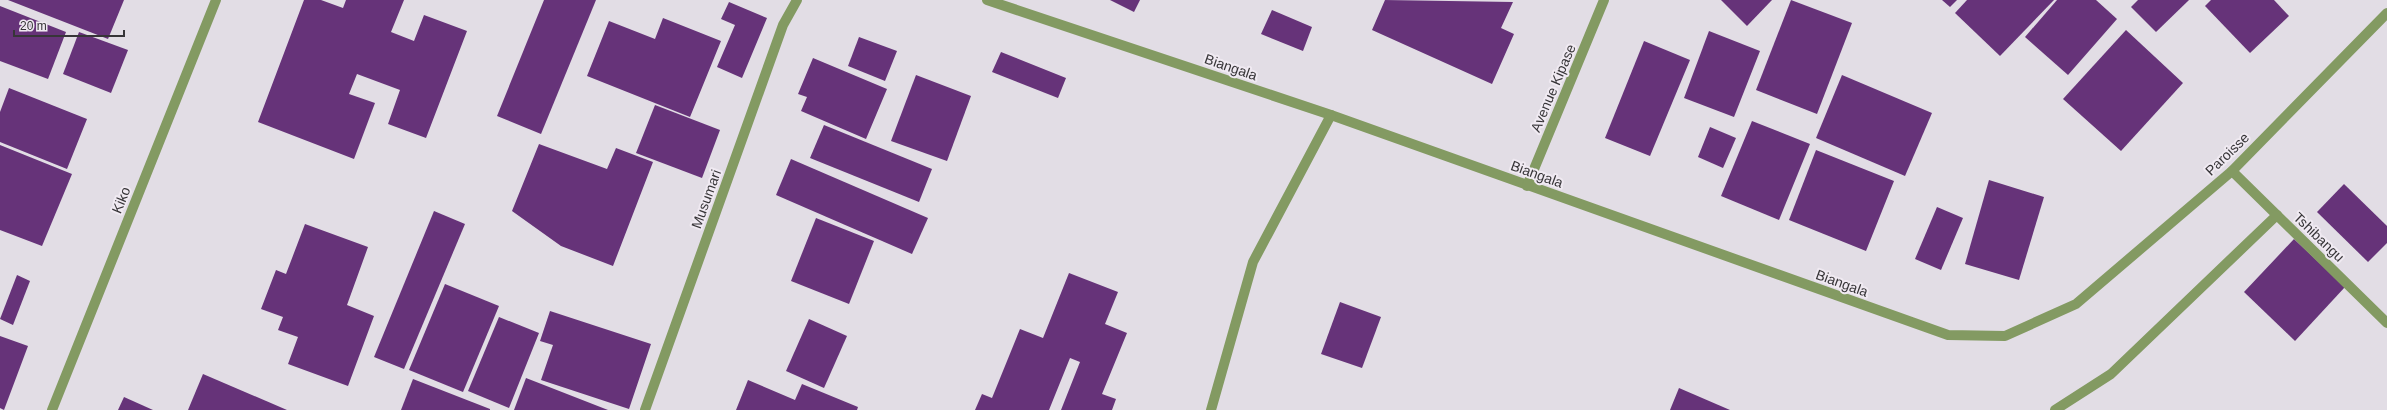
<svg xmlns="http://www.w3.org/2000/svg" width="2387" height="410" viewBox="0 0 2387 410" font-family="Helvetica,sans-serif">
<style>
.building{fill:#663379}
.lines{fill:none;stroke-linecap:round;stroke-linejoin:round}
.minor{stroke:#839a62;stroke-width:10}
.labels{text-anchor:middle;stroke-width:4;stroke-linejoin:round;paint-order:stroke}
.street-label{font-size:14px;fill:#373538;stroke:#f0eaf2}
</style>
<rect width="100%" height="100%" fill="#e2dde5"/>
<g class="building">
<polygon points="8,0 124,0 108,39"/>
<polygon points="304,0 321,0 343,8 346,0 404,0 391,32 414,41 424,15 467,31 426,138 388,124 400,90 357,74 349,94 375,103 354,159 258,122"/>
<polygon points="544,0 596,0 541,134 497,116"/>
<polygon points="1110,0 1140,0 1134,12"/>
<polygon points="1385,0 1513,2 1501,28 1514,34 1492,84 1372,30"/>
<polygon points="1721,0 1772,0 1747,26"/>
<polygon points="1791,0 1852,23 1817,114 1756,90"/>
<polygon points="1942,0 1957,0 1950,7"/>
<polygon points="1967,0 2054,0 2000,56 1955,13"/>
<polygon points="2057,0 2096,0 2117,19 2068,75 2025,37"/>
<polygon points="2138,0 2189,0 2156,32 2131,7"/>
<polygon points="2211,0 2274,0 2289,16 2250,53 2205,6"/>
<polygon points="729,2 767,18 742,78 717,67 735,25 721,19"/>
<polygon points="0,6 66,32 48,79 0,61"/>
<polygon points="1272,10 1312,27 1303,51 1261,34"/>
<polygon points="663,18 721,41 690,117 587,76 609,21 655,39"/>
<polygon points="2126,30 2183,83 2121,151 2063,99"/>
<polygon points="1709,31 1760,51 1734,117 1684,98"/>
<polygon points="79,32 128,50 111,93 63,74"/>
<polygon points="859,37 897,51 885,81 848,66"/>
<polygon points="1644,41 1690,60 1650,156 1605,138"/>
<polygon points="1001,52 1066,78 1058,98 992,72"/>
<polygon points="813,58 887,89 866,139 801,111 807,97 798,94"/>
<polygon points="916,75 971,96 947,161 891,141"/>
<polygon points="1842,75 1932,113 1905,176 1816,138"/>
<polygon points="9,88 87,119 67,169 0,142 0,112"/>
<polygon points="655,105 720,130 702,178 636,153"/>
<polygon points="1752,121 1810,144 1779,220 1721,196"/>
<polygon points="824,125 932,169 919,202 810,158"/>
<polygon points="1710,127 1736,138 1723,168 1698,157"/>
<polygon points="539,144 607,169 616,148 653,162 613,266 561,246 512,211"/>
<polygon points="0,145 72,174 42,246 0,230"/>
<polygon points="1816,150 1894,181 1866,251 1789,220"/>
<polygon points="791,159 928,218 912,254 776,195"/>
<polygon points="1989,180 2044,197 2019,280 1965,264"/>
<polygon points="2344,184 2387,226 2387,243 2368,262 2317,212"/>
<polygon points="1937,207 1963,218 1941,270 1915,259"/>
<polygon points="434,211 465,224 404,369 374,357"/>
<polygon points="816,218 874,241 849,304 791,281"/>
<polygon points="305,224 368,247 347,305 374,316 348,386 288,364 298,337 278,330 283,317 261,309 276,270 286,274"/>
<polygon points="2294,239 2345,287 2295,341 2244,292"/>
<polygon points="1069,273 1118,292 1105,324 1127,333 1102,394 1116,399 1112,410 1061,410 1080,362 1070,358 1049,410 975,410 982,394 992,398 1020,329 1043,338"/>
<polygon points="17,275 30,281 13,325 0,319"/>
<polygon points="445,284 499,306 463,392 409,370"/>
<polygon points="1340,302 1381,317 1362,368 1321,354"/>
<polygon points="550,311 651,344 629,409 541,380 553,345 540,341"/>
<polygon points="499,317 539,333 509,408 468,391"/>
<polygon points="809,319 847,336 824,388 786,371"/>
<polygon points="0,336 28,346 4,410 0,408"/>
<polygon points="203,374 287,410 188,410"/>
<polygon points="526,378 608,410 514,410"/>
<polygon points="413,379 490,409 490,410 401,410"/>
<polygon points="748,380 795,400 802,384 858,407 857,410 736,410"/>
<polygon points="1679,388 1730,410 1670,410"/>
<polygon points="124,397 153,410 118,410"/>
</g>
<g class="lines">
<g class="minor">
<polyline points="987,0 1331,115 1948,335 2005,336 2076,304 2232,171 2387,13"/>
<polyline points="2232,171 2387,323"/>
<polyline points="1527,186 1604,0"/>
<polyline points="52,410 216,0"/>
<polyline points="645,410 783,25 797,0"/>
<polyline points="1211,410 1253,262 1331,115"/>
<polyline points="2055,410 2111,374 2277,215"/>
</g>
</g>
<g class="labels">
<g class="street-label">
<text transform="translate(1231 67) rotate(19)" y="5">Biangala</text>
<text transform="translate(1553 88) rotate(-67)" y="5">Avenue Kipase</text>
<text transform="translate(2227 154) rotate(-44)" y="5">Paroisse</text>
<text transform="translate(1537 174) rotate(20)" y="5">Biangala</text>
<text transform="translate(706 199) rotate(-70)" y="5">Musumari</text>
<text transform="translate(121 200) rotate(-68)" y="5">Kiko</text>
<text transform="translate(2319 237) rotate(44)" y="5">Tshibangu</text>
<text transform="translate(1842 283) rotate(20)" y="5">Biangala</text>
</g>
</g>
<path d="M14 30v6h110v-6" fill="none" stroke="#373538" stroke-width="2"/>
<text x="20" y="30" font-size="12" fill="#373538" stroke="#f0eaf2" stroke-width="3" paint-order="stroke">20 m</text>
</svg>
